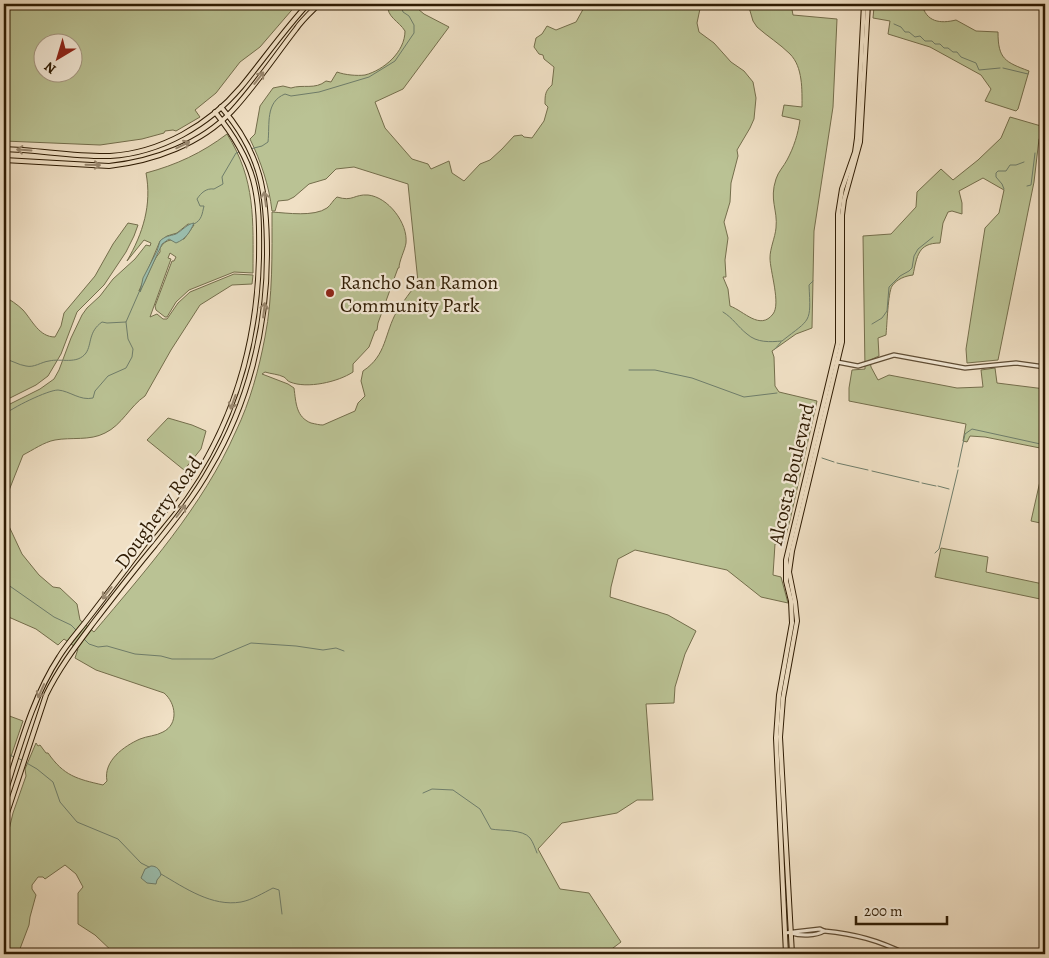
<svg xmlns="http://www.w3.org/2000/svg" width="1049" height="958" viewBox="0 0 1049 958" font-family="Alegreya,serif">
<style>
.green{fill:#bac294;stroke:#746e4c;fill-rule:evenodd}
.water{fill:#9bbeae;stroke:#6f7d6a}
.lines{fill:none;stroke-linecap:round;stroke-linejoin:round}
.stream{stroke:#6f7d6a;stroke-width:1}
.minor-casing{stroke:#5e4c34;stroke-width:5.5}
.major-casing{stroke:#2e1b03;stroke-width:6}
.minor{stroke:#f5ebd9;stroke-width:3}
.major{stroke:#f0e0c5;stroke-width:4}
.oneway{stroke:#99876e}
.poi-dot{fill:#8f2418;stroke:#f5ebd9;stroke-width:2}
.labels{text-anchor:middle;stroke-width:4.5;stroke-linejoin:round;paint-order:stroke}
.poi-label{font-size:20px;fill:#2e1b03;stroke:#f5ebd9;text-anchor:start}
.street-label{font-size:20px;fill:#2e1b03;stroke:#f5ebd9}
</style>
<rect width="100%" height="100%" fill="#f0e0c5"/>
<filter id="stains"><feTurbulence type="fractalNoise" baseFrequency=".004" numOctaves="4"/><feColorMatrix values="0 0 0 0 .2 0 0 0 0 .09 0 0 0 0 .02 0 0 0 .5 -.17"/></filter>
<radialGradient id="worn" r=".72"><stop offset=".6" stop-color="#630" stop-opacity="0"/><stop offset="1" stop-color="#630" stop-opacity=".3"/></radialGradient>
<g class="green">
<path d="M4,4H297L260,47L240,62L216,93L195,110L200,117L176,131L173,130L165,131L164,133L142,139L100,145L4,141ZM42,42H72V72H42Z"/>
<path d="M388,4H412L424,14L449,27L403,89L375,102L385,128L412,159L428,164L431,169L449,161L452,173L464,181L480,164L490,160L502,149L514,136L522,135L524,137L532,138L544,121L548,107L545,104C545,95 545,91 552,85L554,67L544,59L543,55L539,54L534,47L536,38L542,34L547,26L556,30L576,22L586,4H701L697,23L699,32L714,43L731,62L744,71L753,82L756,98L754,119L750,128L737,150L738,156L731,183L730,202L724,222L728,238L725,260L726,277H723L728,289L730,306C744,311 760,331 773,314C781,304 770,271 770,258C770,248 775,238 776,228C778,210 769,200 776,179C778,172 784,166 787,160C794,147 798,134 800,120L782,116L784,105L802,107C802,90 803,67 790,54C780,44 767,36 757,27L753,21L748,4H791L793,15L837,19L833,107L814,231L812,328L796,334L772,351L774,357L775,386L779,392L817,401L790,520L783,546L775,544L773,575L781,577L788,603L761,597L727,570L635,550L618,559L611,587L610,597L668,615L696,631L685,654L675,687L674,703L646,704L653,800H637L617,813L562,823L538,849L560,889L589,893L621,942L605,954H115L95,935L78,924V893L83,887L76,874L65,865L45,879L43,877H38L32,885V889L36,895L30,917L29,925L18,954H4C4,928 7,903 7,878L4,876L6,842L13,813L26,776L25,769L36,743L38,746L40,745L46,753H48C64,776 77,779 103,785L107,781C103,761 124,746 140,739C147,736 156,736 163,732C179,724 176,703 164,693L96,670L75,658L78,649L64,639L58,645L36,629L4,615V407L40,389L54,379L59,370L71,338L82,315L87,308L100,296L113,279L135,259L146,245L150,246L151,243L144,240L127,261C143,233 152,205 146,173C176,165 202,153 227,134C256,180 253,220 253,273L234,272L189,290L176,302L167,317H165L156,310L155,306L172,261H174L176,257L170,253L168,258L171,259L150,317L157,314L163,319H167L178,303L190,292L234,274L253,275L252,284L232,285L200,305L171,350L145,396C130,406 122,425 105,433C90,441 71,437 55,440C44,442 33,450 23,455L6,498L7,522L22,554L39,575L53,587L60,588L77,604L80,620L94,632C146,570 203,506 236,431C250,402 259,369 265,337C273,296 272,254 272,212C287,213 314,217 327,208C331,205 333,200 337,197C353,202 354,194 368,195C388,197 408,223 406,243C405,250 399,261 399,268H398L378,323L377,330L375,331L369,347L353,364V372C338,382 307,389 290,382C287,381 287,379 284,377C278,374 271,374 265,372L262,374L288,384L294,388C296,403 296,417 311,423C316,424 319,425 323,425L355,411L358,403L365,396L361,381L363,371C387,355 384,334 397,311C403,302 411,291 418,282L408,184L354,167L336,169L326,179L309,184L294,197L288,200L278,201L275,211H272C269,185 261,162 250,139L255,134L260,106L273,88L283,86L291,88C303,84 315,90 326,81L331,82L337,72C345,75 357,76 365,75C384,70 405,52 405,31C399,21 386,17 388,4ZM188,224L194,225L184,239C173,240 166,238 160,248V252C150,264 148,279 139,291L160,241L167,236L177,233Z"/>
<path d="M889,4H922C926,22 940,24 956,20L976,31L998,32C998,59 1005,62 1029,71L1018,109L1016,111L985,101L991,89L981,75L930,47L888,34L890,21L873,18L874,7L889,9Z"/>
<path d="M1010,117L1041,126L1045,128V131L1039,139L1034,182L998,360L967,363L966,349L985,228L999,213L1004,190L983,178L959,191L962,203V214L952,211L948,212L943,223L940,243C918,243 917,256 913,275C905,276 897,279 892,286C888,293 887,325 886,335L878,338L879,356L870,360L871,367L878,380L889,375L957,388L983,387L981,370L995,368L997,383L1045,389V449L985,437L970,436L967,442L963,441L966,424L849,401V388L852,370L865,369L863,236L891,234L916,207L917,192L941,169L953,180L978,160L1001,138Z"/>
<path d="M128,223L138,225L134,236L126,252L104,285L77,312L61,354L48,376L36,385L4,401V296C10,300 17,304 23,310C32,320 39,337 55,337L61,326L64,313L95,276L113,244Z"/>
<polygon points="168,418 192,425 206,431 201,449 184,470 147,440"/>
<polygon points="1045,459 1045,524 1031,521"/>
<polygon points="941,548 988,557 986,572 1043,584 1045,577 1045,600 935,577"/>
<polygon points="4,714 23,721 4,777"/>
</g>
<g class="water">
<path d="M194,223C190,232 186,239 176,243L169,239L162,244L140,292L143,278L157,251L160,241C165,236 170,236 176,234C183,230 187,224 194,223Z"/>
<path d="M151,866C157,866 160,870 161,875L157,880L156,884L147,883L141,878L145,869Z"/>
</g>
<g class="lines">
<g class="stream">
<polyline points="894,24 901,27 905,32 909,32 915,37 920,36 925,41 932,41 935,44 940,44 944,48 948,48 953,52 957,52 961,57 976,63 979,70 1000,68"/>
<polyline points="1003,68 1028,74"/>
<path d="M250,149L262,146L268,142C270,124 265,102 285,94L291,96L319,92L369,77L395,61L414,33V25L409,16L403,12L400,4"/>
<polyline points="1027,186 1031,185 1035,153"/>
<polyline points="1004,189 1002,184 996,177 996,173 998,171 1006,171 1010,165 1016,165 1024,162"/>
<path d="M194,224C202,220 202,214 204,206H200L197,199C201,193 206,188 214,189L223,184L222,177L236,153L239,152"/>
<path d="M723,312C733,318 738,327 747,334C757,343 770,342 782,341C811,318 811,324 809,285L813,281"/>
<polyline points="872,324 882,318 887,311 889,287 900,276 909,271 912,268 914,256 918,249 933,237"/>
<polyline points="775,349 781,342"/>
<path d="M4,359C12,360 18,365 26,366C34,368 41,362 49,361C61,358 77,365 86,353C92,344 88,332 102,322L107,323L126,322L140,290"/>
<polyline points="629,370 655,370 692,378 744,397 777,393"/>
<path d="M4,415C11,408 48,390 58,390C70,391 80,401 93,398L95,391L108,376L126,368L132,357L133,349L128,339L126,322"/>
<polyline points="822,458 834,462"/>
<polyline points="837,463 868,470"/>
<polyline points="958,467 965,434 972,429 1045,445"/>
<polyline points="872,471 919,482"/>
<polyline points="922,483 936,486"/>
<polyline points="938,486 949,489"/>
<polyline points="935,553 939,549 958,470"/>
<polyline points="4,582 54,617 71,625 76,630"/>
<polyline points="84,639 89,644 98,647 107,646 135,654 161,656 172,659 213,659 251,643 296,646 323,650 336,648 344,651"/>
<polyline points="4,748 8,754 14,757"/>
<polyline points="18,758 37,769 53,782 60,802 77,822 118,839 141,863 149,867"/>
<path d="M423,793L432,789L453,790L480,809L491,829C501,831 523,829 530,838C533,842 535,848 537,853"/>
<path d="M161,874C185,888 212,907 241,902C252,900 263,893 273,888L279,890L282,914"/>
</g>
<g class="minor-casing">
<g id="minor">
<polyline points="837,362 858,366 894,355 965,368 1016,363 1045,367"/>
<path d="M785,933L820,929L824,931C855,934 878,940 906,954"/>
<path d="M791,933C800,936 816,936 824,931"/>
</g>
</g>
<g class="major-casing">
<g id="major">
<path d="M4,149C39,150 75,157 110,156C161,153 209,125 241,87C264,59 284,30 308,4"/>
<path d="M4,160L109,166C154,161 201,144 232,111C256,85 275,56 296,29C302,20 311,12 319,4"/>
<path d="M4,796C19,750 32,698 59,657C67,644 77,633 87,620C107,594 127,568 147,541C159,526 172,511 183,496C233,425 257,344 259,258C260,193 257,164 215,112"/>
<path d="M4,822L46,695C59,668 76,646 94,622C114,596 134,570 155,545C175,520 195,495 210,468C248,404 267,329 267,254C267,194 262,154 221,107"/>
<polyline points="786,954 776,738 779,695 792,623 791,601 786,581 786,560 838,343 838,214 842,189 855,152 857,138 864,4"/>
<polyline points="792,954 780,737 783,698 797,621 795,602 789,572 792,551 842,342 842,215 844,200 860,142 868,4"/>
</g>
</g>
<use href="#minor" class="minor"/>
<use href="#major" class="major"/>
</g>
<defs><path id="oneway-shaft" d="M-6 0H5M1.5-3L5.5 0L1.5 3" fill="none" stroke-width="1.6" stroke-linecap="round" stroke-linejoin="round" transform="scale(1.25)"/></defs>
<g class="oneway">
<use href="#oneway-shaft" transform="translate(259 78) rotate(-52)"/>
<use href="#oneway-shaft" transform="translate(183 145) rotate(-26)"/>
<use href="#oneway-shaft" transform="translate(24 150) rotate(-176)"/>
<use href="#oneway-shaft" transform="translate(93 165) rotate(1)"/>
<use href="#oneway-shaft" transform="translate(265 199) rotate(-98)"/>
<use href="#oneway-shaft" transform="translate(264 310) rotate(-83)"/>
<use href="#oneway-shaft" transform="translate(233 402) rotate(110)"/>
<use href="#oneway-shaft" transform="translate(181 511) rotate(-53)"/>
<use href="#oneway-shaft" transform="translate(107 593) rotate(128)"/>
<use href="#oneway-shaft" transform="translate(41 691) rotate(114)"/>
</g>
<circle class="poi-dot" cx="330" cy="293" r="5"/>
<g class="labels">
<g class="poi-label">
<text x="340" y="289">Rancho San Ramon<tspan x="340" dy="23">Community Park</tspan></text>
</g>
<g class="street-label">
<text transform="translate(791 474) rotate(-77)" y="7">Alcosta Boulevard</text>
<text transform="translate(158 512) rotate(-54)" y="7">Dougherty Road</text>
</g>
</g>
<rect width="1049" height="958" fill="none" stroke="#f0e0c5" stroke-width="20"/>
<rect x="5" y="5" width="1039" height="948" fill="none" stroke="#2e1b03" stroke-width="2.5"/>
<rect x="10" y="10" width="1029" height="938" fill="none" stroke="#2e1b03"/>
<g transform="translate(58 58) rotate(218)"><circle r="24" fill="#f5ebd9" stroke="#a59883"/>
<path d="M0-4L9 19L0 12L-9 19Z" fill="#8f2418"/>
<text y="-8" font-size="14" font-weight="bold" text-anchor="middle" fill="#2e1b03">N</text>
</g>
<path d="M856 916v8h91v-8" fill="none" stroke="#2e1b03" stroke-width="2.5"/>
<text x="864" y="916" font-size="15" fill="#2e1b03" stroke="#f5ebd9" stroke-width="4" paint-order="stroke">200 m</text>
<rect width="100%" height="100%" filter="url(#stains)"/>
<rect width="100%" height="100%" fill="url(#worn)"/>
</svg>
